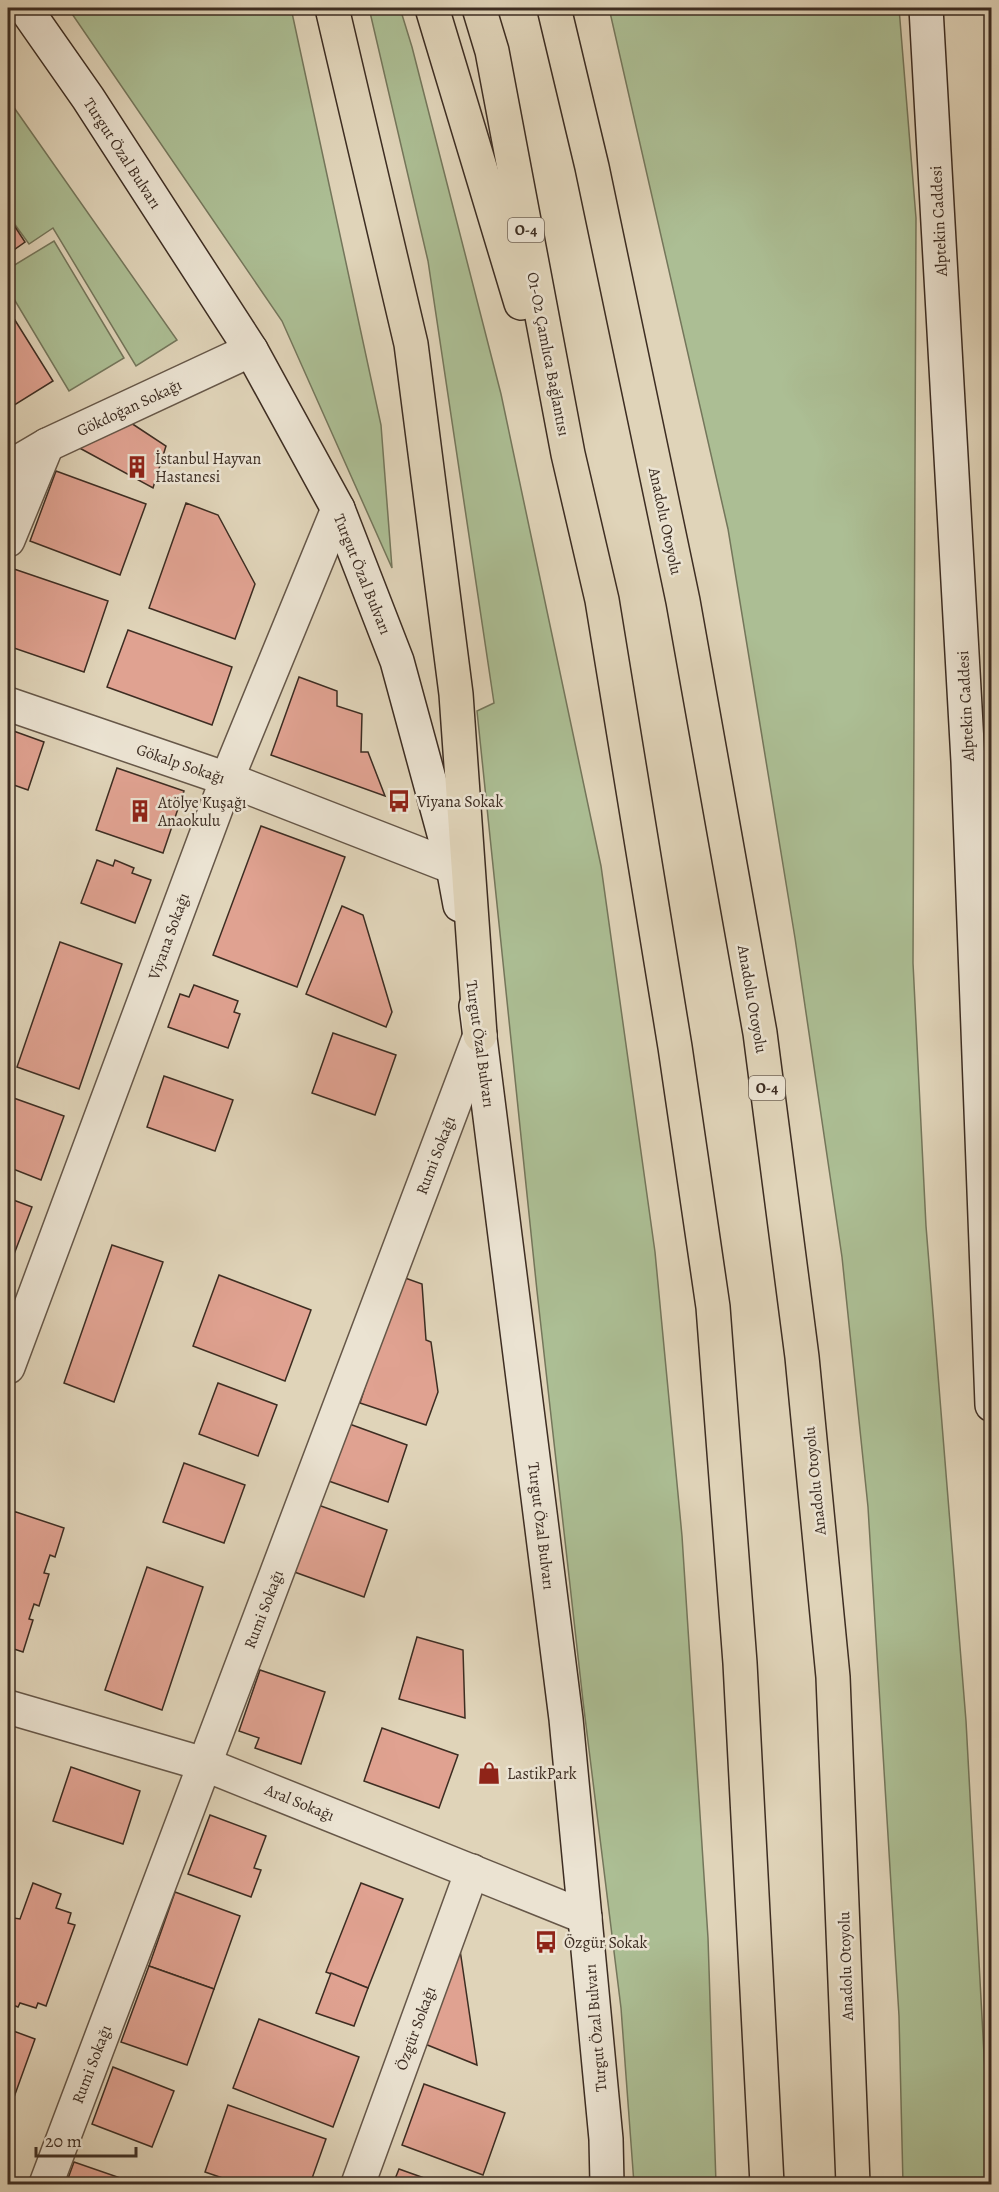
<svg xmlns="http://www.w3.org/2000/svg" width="999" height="2192" viewBox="0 0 999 2192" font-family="Alegreya,serif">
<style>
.green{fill:#acbe94;stroke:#74765b;stroke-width:1.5}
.building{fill:#e0a291;stroke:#3d2d22;stroke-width:1.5}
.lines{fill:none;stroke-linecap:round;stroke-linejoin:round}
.minor-casing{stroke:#665748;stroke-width:36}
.secondary-casing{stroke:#3d2d22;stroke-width:36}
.motorway-casing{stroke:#3d2d22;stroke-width:36}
.minor{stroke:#ebe3d2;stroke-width:33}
.secondary{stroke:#ebe3d2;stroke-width:33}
.motorway{stroke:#e0d4b9;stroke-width:33}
.labels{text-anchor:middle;stroke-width:5;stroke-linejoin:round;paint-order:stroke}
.shield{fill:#ebe3d2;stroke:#716457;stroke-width:1.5}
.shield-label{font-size:15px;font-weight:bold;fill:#3d2d22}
.street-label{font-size:16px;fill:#3d2d22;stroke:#ebe3d2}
.poi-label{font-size:16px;fill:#3d2d22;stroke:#ebe3d2;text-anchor:start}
</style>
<rect width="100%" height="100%" fill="#e0d4b9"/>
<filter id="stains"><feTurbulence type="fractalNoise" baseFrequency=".00333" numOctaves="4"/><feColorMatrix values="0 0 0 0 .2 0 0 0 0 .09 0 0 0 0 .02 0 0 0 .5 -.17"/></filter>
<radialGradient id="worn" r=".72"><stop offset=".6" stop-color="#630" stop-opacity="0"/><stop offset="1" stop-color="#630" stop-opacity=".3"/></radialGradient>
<g class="green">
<polygon points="68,8 291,8 381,425 392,568 282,321"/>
<polygon points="369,8 400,8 412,47 501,394 601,866 655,1252 682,1536 708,1938 716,2184 634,2184 621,2008 583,1701 537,1291 477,711 494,703 428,261"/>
<polygon points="609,8 899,8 916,218 913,963 926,1226 966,1721 991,2184 903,2184 899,2016 868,1507 842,1257 795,938 728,529"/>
<polygon points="8,99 177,340 136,366 53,228 29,244 8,215"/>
<polygon points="54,241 124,358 69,391 8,289 8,269"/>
</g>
<g class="building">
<polygon points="8,216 25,242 8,254"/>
<polygon points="8,309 53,381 8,409"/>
<polygon points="131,423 166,446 153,488 74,445"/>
<polygon points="56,471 146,504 120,575 30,541"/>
<polygon points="186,503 218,515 255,584 235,639 149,608"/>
<polygon points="14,569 108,601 84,672 8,646 8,589"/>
<polygon points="128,630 232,667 212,725 107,687"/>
<polygon points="299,677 337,691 337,706 362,714 361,752 368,752 385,796 271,755"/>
<polygon points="8,729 44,742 28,790 8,783"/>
<polygon points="117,768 184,791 163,853 96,830"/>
<polygon points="261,826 345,857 297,987 213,955"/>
<polygon points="97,860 113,866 115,860 134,868 132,873 151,880 135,923 81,903"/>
<polygon points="342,906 363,915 392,1012 386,1027 306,994"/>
<polygon points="60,942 122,964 79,1089 17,1067"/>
<polygon points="194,985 238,1001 234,1012 240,1014 228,1048 168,1027 180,994 189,997"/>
<polygon points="333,1033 396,1055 375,1115 312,1093"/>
<polygon points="164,1076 233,1100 215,1151 147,1127"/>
<polygon points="8,1096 64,1116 41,1180 8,1167"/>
<polygon points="8,1198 32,1207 8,1270"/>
<polygon points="112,1245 163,1262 114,1402 64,1383"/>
<polygon points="394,1274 422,1284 426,1340 431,1342 438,1392 426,1425 360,1403 384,1326"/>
<polygon points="219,1275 311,1310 285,1381 193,1346"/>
<polygon points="218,1383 277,1405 258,1456 199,1434"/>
<polygon points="344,1422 407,1445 388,1502 323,1479"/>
<polygon points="184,1463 245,1485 224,1543 163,1522"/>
<polygon points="310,1502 387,1530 364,1597 286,1569"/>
<polygon points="13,1511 64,1528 55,1557 50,1555 44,1573 49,1574 39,1606 34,1604 29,1619 33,1620 23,1652 8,1647 8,1541"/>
<polygon points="147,1567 203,1587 162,1710 105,1690"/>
<polygon points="417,1637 463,1650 465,1718 399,1699"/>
<polygon points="260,1670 325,1692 301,1764 255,1748 259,1738 239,1731"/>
<polygon points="382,1728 458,1755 439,1808 364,1781"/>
<polygon points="71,1767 140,1791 123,1844 53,1821"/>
<polygon points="210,1815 266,1836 254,1868 261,1870 251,1897 188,1874"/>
<polygon points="33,1883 61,1894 56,1908 71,1913 68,1923 75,1925 46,2006 38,2003 36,2008 20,2003 18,2007 8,2003 8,1937 14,1918 20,1919"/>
<polygon points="361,1883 403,1899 368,1988 326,1972"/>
<polygon points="175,1892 240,1916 214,1989 149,1966"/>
<polygon points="459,1943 477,2065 420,2042"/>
<polygon points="149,1966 214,1989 187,2065 121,2042"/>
<polygon points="331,1973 368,1988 354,2026 316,2013"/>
<polygon points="259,2019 359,2057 333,2127 233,2088"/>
<polygon points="8,2029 35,2039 9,2111 8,2111"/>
<polygon points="113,2067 174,2091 152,2147 92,2124"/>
<polygon points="424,2084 505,2113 483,2175 402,2145"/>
<polygon points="228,2105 326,2139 310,2184 240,2184 205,2172"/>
<polygon points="74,2162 132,2182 132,2184 66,2184"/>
<polygon points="399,2169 441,2184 393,2184"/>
</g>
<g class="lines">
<g class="minor-casing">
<g id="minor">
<polyline points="8,468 47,445 251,350"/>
<polyline points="8,540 47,445"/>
<polyline points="8,704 227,779 453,867"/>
<polyline points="8,1367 227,779 338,509"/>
<polyline points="8,1707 204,1764 585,1917"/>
<polyline points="46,2184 480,1035"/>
<polyline points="358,2184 472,1871"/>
</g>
</g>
<g class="secondary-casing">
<g id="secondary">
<polyline points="25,8 88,98 251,350 338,509 397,661 453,867 460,905"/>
<polyline points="926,8 968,761 992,1405"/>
<polyline points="476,1006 566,1719 606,2139 607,2184"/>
</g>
</g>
<g class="motorway-casing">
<g id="motorway">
<polyline points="332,8 411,344 456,694 480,1035"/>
<polyline points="432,8 521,303"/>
<polyline points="479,8 492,51 568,454 602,600 675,1047 713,1307 740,1663 767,2184"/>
<polyline points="554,8 592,167 683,601 760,1033 802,1357 833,1677 853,2184"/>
</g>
</g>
<use href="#minor" class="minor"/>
<use href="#secondary" class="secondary"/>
<use href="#motorway" class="motorway"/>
</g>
<defs>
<g id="building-bare" transform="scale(1.8)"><path d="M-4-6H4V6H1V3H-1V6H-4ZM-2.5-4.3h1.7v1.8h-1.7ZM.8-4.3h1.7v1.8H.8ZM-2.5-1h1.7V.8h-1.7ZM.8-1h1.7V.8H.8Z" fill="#8f2418" stroke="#ebe3d2" stroke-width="2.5" paint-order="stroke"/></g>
<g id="bus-bare" transform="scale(1.8)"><path d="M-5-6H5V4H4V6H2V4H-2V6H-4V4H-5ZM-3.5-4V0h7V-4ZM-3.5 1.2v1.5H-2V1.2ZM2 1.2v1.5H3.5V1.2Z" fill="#8f2418" stroke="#ebe3d2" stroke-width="2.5" paint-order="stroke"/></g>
<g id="shop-bare" transform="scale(1.8)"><path d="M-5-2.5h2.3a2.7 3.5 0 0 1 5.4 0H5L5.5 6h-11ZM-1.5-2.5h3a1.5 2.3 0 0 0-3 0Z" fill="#8f2418" stroke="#ebe3d2" stroke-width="2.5" paint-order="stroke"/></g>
</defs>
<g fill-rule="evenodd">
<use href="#building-bare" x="137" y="467"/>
<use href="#bus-bare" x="399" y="801"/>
<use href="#building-bare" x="140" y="811"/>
<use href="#shop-bare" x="489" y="1773"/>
<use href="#bus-bare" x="546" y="1942"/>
</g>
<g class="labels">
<g class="shield">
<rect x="508" y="218" width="36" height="24" rx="4.5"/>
<rect x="749" y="1076" width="36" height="24" rx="4.5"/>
</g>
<g class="shield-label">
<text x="526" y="235">O-4</text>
<text x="767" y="1093">O-4</text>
</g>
<g class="street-label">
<text transform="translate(123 153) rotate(57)" y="6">Turgut Özal Bulvarı</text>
<text transform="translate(938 221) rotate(-93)" y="6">Alptekin Caddesi</text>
<text transform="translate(549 354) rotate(79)" y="6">O1-O2 Çamlıca Bağlantısı</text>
<text transform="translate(129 407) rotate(-25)" y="6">Gökdoğan Sokağı</text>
<text transform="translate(666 521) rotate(78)" y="6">Anadolu Otoyolu</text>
<text transform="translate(363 574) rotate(68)" y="6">Turgut Özal Bulvarı</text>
<text transform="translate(965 706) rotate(-93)" y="6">Alptekin Caddesi</text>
<text transform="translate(181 763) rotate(19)" y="6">Gökalp Sokağı</text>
<text transform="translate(168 936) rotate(-70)" y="6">Viyana Sokağı</text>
<text transform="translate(753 999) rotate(80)" y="6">Anadolu Otoyolu</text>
<text transform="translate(481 1044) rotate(82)" y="6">Turgut Özal Bulvarı</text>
<text transform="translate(435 1155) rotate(-69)" y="6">Rumi Sokağı</text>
<text transform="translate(814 1481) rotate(-96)" y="6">Anadolu Otoyolu</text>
<text transform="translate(542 1526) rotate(83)" y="6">Turgut Özal Bulvarı</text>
<text transform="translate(263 1609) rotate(-69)" y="6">Rumi Sokağı</text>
<text transform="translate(300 1802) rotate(22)" y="6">Aral Sokağı</text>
<text transform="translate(845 1966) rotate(-92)" y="6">Anadolu Otoyolu</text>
<text transform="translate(415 2028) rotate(-70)" y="6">Özgür Sokağı</text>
<text transform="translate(595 2028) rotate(-95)" y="6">Turgut Özal Bulvarı</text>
<text transform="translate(91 2064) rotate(-69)" y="6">Rumi Sokağı</text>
</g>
<g class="poi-label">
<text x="155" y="464">İstanbul Hayvan<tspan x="155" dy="18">Hastanesi</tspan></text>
<text x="417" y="807">Viyana Sokak</text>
<text x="158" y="808">Atölye Kuşağı<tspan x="158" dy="18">Anaokulu</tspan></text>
<text x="507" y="1779">LastikPark</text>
<text x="564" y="1948">Özgür Sokak</text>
</g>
</g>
<rect width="999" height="2192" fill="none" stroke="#e0d4b9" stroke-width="30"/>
<rect x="9" y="9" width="981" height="2174" fill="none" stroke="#3d2d22" stroke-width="3"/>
<rect x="15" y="15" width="969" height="2162" fill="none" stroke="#3d2d22" stroke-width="1.5"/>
<path d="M36 2147v9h100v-9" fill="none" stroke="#3d2d22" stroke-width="3"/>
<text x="45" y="2147" font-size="18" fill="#3d2d22" stroke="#ebe3d2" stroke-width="4.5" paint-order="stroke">20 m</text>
<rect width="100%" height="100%" filter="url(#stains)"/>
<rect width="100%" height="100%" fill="url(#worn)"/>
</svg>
